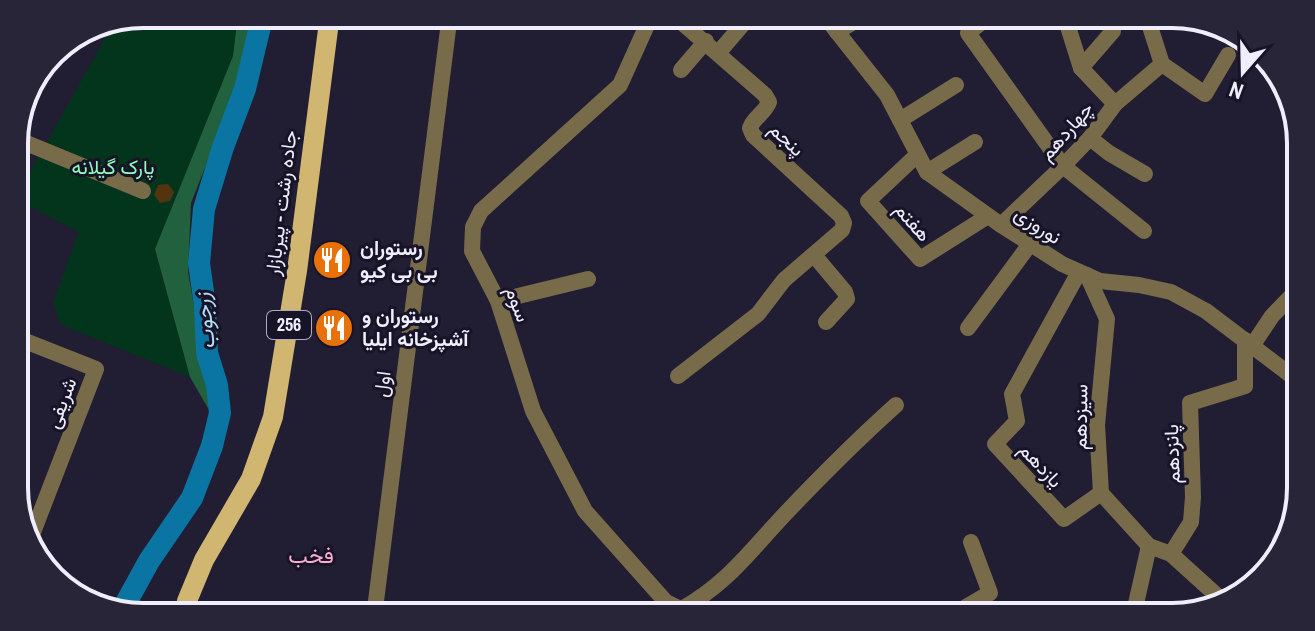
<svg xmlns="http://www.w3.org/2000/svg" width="1315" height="631" viewBox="0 0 1315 631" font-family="'Archivo Narrow',Vazirmatn,sans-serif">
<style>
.green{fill:#03351c}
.forest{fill:#21613d}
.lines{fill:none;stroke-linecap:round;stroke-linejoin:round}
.river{stroke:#0a74a3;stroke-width:22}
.building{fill:#52340e}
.minor{stroke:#786b4a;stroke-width:16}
.major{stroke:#d0b670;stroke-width:20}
.labels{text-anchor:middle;stroke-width:6;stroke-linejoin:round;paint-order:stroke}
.shield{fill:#181428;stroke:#afadbd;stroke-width:2}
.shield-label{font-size:18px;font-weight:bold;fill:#f0eefd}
.street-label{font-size:20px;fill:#f0eefd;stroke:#181428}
.park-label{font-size:20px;fill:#8efeba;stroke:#181428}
.poi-label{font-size:20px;font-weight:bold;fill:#f0eefd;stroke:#181428;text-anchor:start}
.water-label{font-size:22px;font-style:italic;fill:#b3ddf7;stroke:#181428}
.neighbourhood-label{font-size:22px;fill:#fbaed1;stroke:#181428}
.rim{fill:none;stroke:#f0eefd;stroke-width:4}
</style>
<rect width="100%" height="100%" fill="#211d32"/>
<polygon class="green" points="143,14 238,14 233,56 155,249 190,377 61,325 53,302 79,232 15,199 112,26"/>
<polygon class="forest" points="238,14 254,14 240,79 191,203 188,272 206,373 209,410 190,377 155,249 233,56"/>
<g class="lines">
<polyline class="river" points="121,612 149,561 192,498 212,446 220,413 217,385 207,353 205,306 199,263 204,209 223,147 245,89 263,14"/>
</g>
<polygon class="building" points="168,184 174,192 170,201 160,203 154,195 158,185"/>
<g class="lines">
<g class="minor">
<polyline points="652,14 620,85 481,211 473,227 472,251 498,301 533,411 585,511 666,602 696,617"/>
<path d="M672,14L765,95L769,102C765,113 754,117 750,128L753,135L841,216L844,223L842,230L784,280L758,314L678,376"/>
<polyline points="823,14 887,95 927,172 1001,225 1062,264 1100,281 1139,285 1171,292 1206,311 1301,383"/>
<polyline points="992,14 968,33 1063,166 1144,231"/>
<polyline points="1064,14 1081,68 1115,104"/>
<polyline points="1146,14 1162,64 1205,94 1228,55"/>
<polyline points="837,32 867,14"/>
<polyline points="719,52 749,17"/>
<polyline points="1081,68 1113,31"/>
<polyline points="681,70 706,41"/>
<polyline points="900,120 956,85"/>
<polyline points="14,137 23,117"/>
<polyline points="14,138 143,191"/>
<polyline points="1090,138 1109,153 1145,174"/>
<polyline points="917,155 868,201 920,259 988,216"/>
<polyline points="927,172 975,142"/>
<polyline points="1001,225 1063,166 1090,138 1115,104 1162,64"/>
<polyline points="814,255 845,292 847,299 826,322"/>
<polyline points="1079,272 1012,394 1017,421 995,444 1064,519 1101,493"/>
<polyline points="1087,275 1107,319 1097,425 1101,493 1149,546 1171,554 1224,602"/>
<polyline points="498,301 588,279"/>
<polyline points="968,328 1030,244"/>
<polyline points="15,337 96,369 30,540"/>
<polyline points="1252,346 1272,316 1300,287"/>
<polyline points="1280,541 1294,518"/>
<polyline points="1171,554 1191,522 1193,497 1190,403 1245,386 1245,340"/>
<path d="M680,610C727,584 749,552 785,514C821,476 857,440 896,405"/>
<polyline points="374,617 450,14"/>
<polyline points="958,617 961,610 990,593 971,542"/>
<polyline points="1133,617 1149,546"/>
</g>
<polyline class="major" points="184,617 187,601 204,560 251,479 273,417 297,271 330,14"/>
</g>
<defs>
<g id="restaurant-disc" transform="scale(2)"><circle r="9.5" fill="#e8710a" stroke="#181428"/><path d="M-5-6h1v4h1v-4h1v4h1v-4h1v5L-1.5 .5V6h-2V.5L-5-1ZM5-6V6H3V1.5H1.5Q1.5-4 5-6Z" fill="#fff"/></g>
</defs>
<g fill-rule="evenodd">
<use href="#restaurant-disc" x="332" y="260"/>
<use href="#restaurant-disc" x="334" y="328"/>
</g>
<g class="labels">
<rect class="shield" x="267" y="311" width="44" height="28" rx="6"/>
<g class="shield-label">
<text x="289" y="331">256</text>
</g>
<g class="street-label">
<text transform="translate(1066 131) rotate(-49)" y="7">چهاردهم</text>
<text transform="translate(787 139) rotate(43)" y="7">پنجم</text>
<text transform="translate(281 203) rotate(-83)" y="7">جاده رشت - پیربازار</text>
<text transform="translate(913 222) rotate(49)" y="7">هفتم</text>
<text transform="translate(1038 225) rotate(33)" y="7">نوروزی</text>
<text transform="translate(518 304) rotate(69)" y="7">سوم</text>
<text transform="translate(382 384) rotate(-83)" y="7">اول</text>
<text transform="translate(61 403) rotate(-69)" y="7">شریفی</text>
<text transform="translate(1080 417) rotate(-89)" y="7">سیزدهم</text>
<text transform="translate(1172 454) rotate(-92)" y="7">پانزدهم</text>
<text transform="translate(1041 465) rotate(47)" y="7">یازدهم</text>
</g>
<g class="park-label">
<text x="113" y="174">پارک گیلانه</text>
</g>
<g class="poi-label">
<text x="360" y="255">رستوران<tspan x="360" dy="23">بی بی کیو</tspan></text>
<text x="362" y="323">رستوران و<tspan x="362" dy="23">آشپزخانه ایلیا</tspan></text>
</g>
<g class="water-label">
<text transform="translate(204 321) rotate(-96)" y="8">زرجوب</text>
</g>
<g class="neighbourhood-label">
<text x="311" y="563">فخب</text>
</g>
</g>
<path d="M0 0H1315V631H0ZM143 28H1172A115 115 0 0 1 1287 143V488A115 115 0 0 1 1172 603H143A115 115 0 0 1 28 488V143A115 115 0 0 1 143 28Z" fill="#292539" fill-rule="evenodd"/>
<path class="rim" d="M143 28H1172A115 115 0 0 1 1287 143V488A115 115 0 0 1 1172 603H143A115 115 0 0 1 28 488V143A115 115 0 0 1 143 28Z"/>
<g transform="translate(1243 72) rotate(200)" stroke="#181428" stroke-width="6" paint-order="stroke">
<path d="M0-6L14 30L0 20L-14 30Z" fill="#f0eefd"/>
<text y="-12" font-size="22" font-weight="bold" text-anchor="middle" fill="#f0eefd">N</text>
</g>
</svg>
